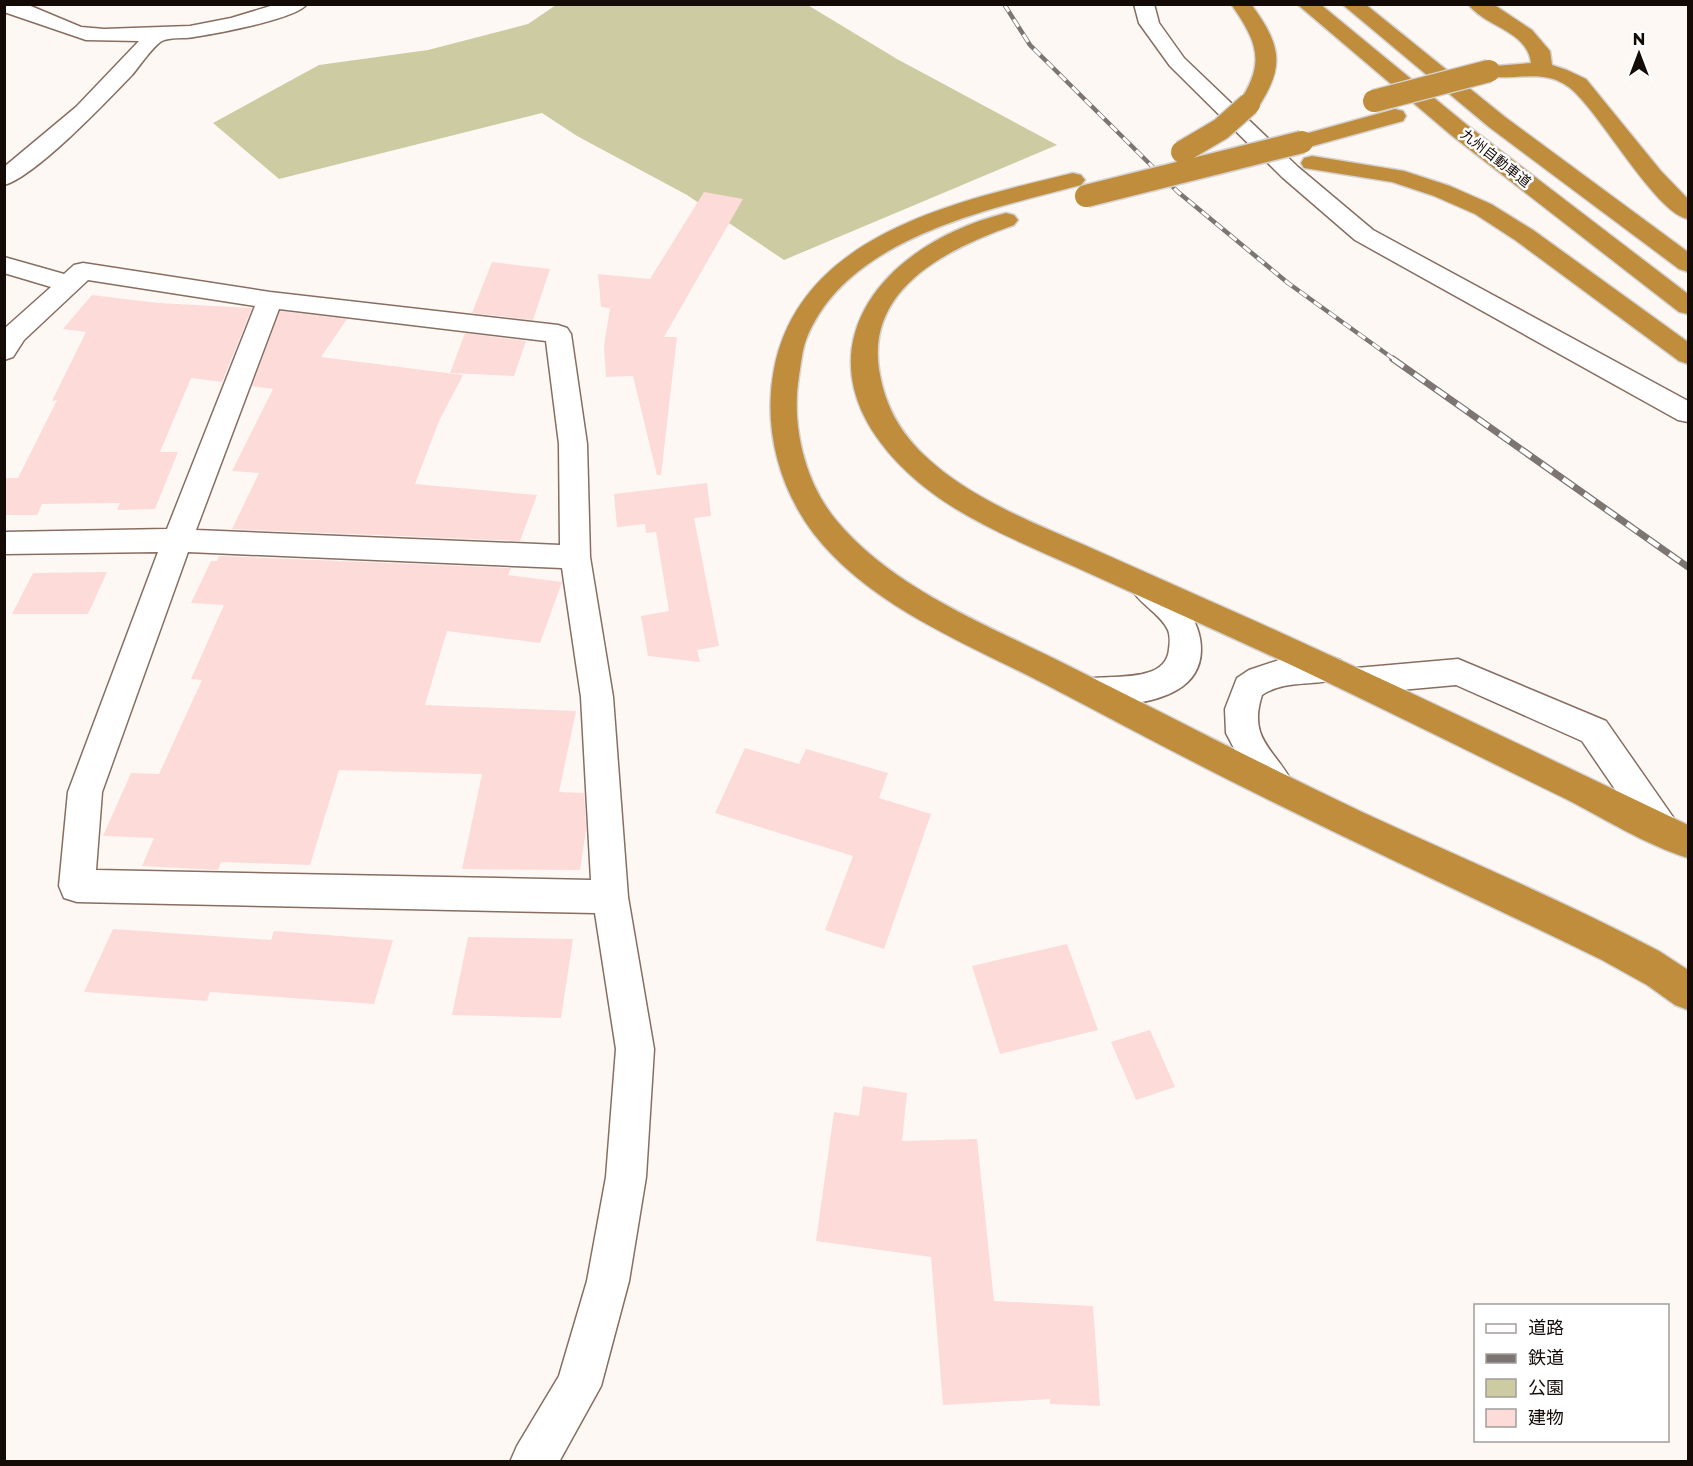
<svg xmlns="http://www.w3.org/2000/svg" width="1693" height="1466" viewBox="0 0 1693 1466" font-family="Montserrat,'Noto Sans JP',sans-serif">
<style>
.green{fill:#cdcba2}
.building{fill:#fcdbd9}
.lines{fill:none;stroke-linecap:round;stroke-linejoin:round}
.minor-casing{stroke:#876e61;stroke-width:3}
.highway-casing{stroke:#d5d3d2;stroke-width:3}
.minor{fill:#fff;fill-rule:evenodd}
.highway{fill:#bf8d3b;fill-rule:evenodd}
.rail-far1-casing{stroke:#7c7571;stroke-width:4.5}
.rail-casing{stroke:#7c7571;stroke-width:7}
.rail-far1{stroke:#fff;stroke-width:3;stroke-dasharray:9;stroke-linecap:butt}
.rail{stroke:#fff;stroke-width:4.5;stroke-dasharray:13;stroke-linecap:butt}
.highway-bridge-casing{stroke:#d5d3d2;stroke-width:25;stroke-linecap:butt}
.highway-bridge{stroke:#bf8d3b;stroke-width:22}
.labels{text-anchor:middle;stroke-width:5;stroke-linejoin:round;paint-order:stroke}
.far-street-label{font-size:14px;fill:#140b07;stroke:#fff}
</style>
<rect width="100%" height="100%" fill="#fef8f5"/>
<polygon class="green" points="806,4 897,59 1057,145 784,260 687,195 577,136 542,113 279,179 213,123 319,65 428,50 528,24 556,5"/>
<g class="building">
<polygon points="704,192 743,199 664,337 677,337 661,475 657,475 633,376 606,377 604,346 610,308 601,307 598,274 650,279"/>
<polygon points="492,262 550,269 533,320 472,313"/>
<polygon points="92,295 158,303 252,308 222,382 191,378 160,452 178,452 155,509 117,510 120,503 42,504 37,515 4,515 4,478 18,478 57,400 52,401 86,332 63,329"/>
<polygon points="280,311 347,319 321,357 463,375 439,421 415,484 537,495 520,541 232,529 259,473 232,471 273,389 252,386"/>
<polygon points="465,333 526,341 514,376 450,373"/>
<polygon points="707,483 711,516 694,518 719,646 697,650 700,662 648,656 641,616 669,611 656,532 646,533 645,524 617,527 614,494"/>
<polygon points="219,556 511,568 508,575 562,582 540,643 447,631 425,705 576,711 559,792 584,793 586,830 580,870 462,869 482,774 339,770 310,865 221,862 218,870 142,866 154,838 103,836 131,773 159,774 202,680 191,679 224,605 191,603 211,561 217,561"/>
<polygon points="107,572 88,614 12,614 33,573"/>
<polygon points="745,748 799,764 806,749 888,773 879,798 931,814 884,949 825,930 853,856 715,813"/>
<polygon points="113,929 271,940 274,931 393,940 374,1004 210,992 207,1001 84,992"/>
<polygon points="468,937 573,939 561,1018 452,1015"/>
<polygon points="1067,944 1098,1030 1000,1054 972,966"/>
<polygon points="1150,1030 1175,1087 1136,1100 1111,1042"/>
<polygon points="863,1086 907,1093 902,1141 977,1139 994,1301 1093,1306 1100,1406 1050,1404 1050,1399 943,1405 931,1257 816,1241 834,1112 859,1116"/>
</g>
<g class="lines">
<g class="minor-casing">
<g id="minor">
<path d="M4,4H26L81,27L104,29L190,26L231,18L277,4H307C297,19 214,34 194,37C185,39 169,37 162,41C153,46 139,67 132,75C108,100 35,177 4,185V167L76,107L139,41L86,40L4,12Z"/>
<polygon points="1134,4 1154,4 1159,23 1184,58 1298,167 1373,230 1688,401 1688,422 1678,420 1355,240 1282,177 1170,66 1139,23"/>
<path d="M4,257L64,274L74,265L83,263L270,292L558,325L567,328L571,334L587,444L590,557L613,697L628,897L654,1049L646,1177L629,1281L601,1386L559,1462H510L517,1446L559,1376L587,1281L606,1177L616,1049L595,913L77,902L64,898L59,886L68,792L158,552L4,554V532L167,529L255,306L88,280L24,340L13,357L4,360L5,328L51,287L4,273ZM279,309L546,341L559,444L560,545L196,530ZM188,552L562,568L581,697L591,880L96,870L102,792Z"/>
<path d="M1146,576C1161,581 1171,592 1182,604C1203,625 1211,665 1183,686C1157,705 1105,710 1076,699L1071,690L1076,681C1101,672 1166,687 1169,649C1170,643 1170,635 1168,630C1160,613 1139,604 1131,588L1135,580Z"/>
<path d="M1329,656L1340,660L1345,669L1340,678C1314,687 1286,679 1262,695C1247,741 1277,750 1294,786L1289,796L1277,801L1265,796L1249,777L1226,733L1225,709L1237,678L1249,670L1279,660Z"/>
<polygon points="1458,659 1606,721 1673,817 1678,828 1673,839 1661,843 1649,839 1582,741 1456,685 1356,694 1345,690 1340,681 1345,672 1356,668"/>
</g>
</g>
<g class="highway-casing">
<g id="highway">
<path d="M1231,4H1251C1281,45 1286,66 1257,109H1241L1238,104C1266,63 1258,43 1231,4Z"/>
<polygon points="1297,4 1320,4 1467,125 1688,294 1688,314 1679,312 1451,135"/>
<polygon points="1342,4 1365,4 1505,117 1688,252 1688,272 1679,269 1489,127"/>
<path d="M1468,4H1493L1532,30L1550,51L1552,65L1567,70L1586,79L1661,171L1688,199V219C1655,213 1600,112 1570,88C1543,66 1512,83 1482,75L1478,71L1482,67L1531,63C1527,30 1486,28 1468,4Z"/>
<polygon points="1395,109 1403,111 1406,116 1403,121 1302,149 1294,147 1291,142 1294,137"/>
<polygon points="1312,156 1404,171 1450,186 1491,204 1533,230 1688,342 1688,364 1679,361 1515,240 1475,214 1434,196 1392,182 1304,168 1301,163 1304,158"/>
<path d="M1073,173L1081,175L1085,180L1081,185C988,210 845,238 806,340C802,351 801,364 799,376C791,424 804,481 836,520C896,592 993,627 1075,669C1171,717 1265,766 1362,812C1461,858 1562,900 1659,951L1688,970V1010L1675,1005L1647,985L1602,960C1488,904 1373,852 1259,795C1192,762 1125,726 1058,691C976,647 873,610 814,534C778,487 763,426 774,369C800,233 959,201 1073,173Z"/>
<path d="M1006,213L1014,215L1018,220L1014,225C947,249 863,289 880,375C886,407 900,432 924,455C968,497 1027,520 1082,544C1134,567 1185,590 1237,613C1389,681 1539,754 1688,825V858C1646,845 1605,819 1566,799C1480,757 1396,715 1310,674C1232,637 1152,602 1073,566C1016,540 953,516 907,472C789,360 874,246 1006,213Z"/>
</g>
</g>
<use href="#minor" class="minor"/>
<use href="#highway" class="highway"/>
<g class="rail-far1-casing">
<polyline id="rail-far1" points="1004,4 1030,45 1178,192 1288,283 1395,360"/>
</g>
<g class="rail-casing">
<polyline id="rail" points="1393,359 1688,567"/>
</g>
<use href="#rail-far1" class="rail-far1"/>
<use href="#rail" class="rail"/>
<g class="highway-bridge-casing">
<g id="highway-bridge">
<polyline points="1374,101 1489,71"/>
<polyline points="1182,152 1221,129 1249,104"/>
<polyline points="1086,196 1302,142"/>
</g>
</g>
<use href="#highway-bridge" class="highway-bridge"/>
</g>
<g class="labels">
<g class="far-street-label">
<text transform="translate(1496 158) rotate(38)" y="5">九州自動車道</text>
</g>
</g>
<rect width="1693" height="1466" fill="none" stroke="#140b07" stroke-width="12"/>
<rect x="1474" y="1304" width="195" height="138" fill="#ffffff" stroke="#a19d9c" stroke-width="1.5"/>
<rect x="1486" y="1324" width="30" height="9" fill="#ffffff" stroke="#a19d9c" stroke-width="1.5"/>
<text x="1528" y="1334" font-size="18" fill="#140b07">道路</text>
<rect x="1486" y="1354" width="30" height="9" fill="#7c7571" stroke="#a19d9c" stroke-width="1.5"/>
<text x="1528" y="1364" font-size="18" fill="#140b07">鉄道</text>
<rect x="1486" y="1379" width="30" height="18" fill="#cdcba2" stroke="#a19d9c" stroke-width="1.5"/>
<text x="1528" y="1394" font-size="18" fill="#140b07">公園</text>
<rect x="1486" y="1409" width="30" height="18" fill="#fcdbd9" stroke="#a19d9c" stroke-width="1.5"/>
<text x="1528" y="1424" font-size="18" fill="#140b07">建物</text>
<g transform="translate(1639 54)" stroke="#ffffff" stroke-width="4.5" paint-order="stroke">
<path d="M0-4.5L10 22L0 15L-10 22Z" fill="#140b07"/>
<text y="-9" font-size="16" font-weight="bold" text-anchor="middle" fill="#140b07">N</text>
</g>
</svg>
